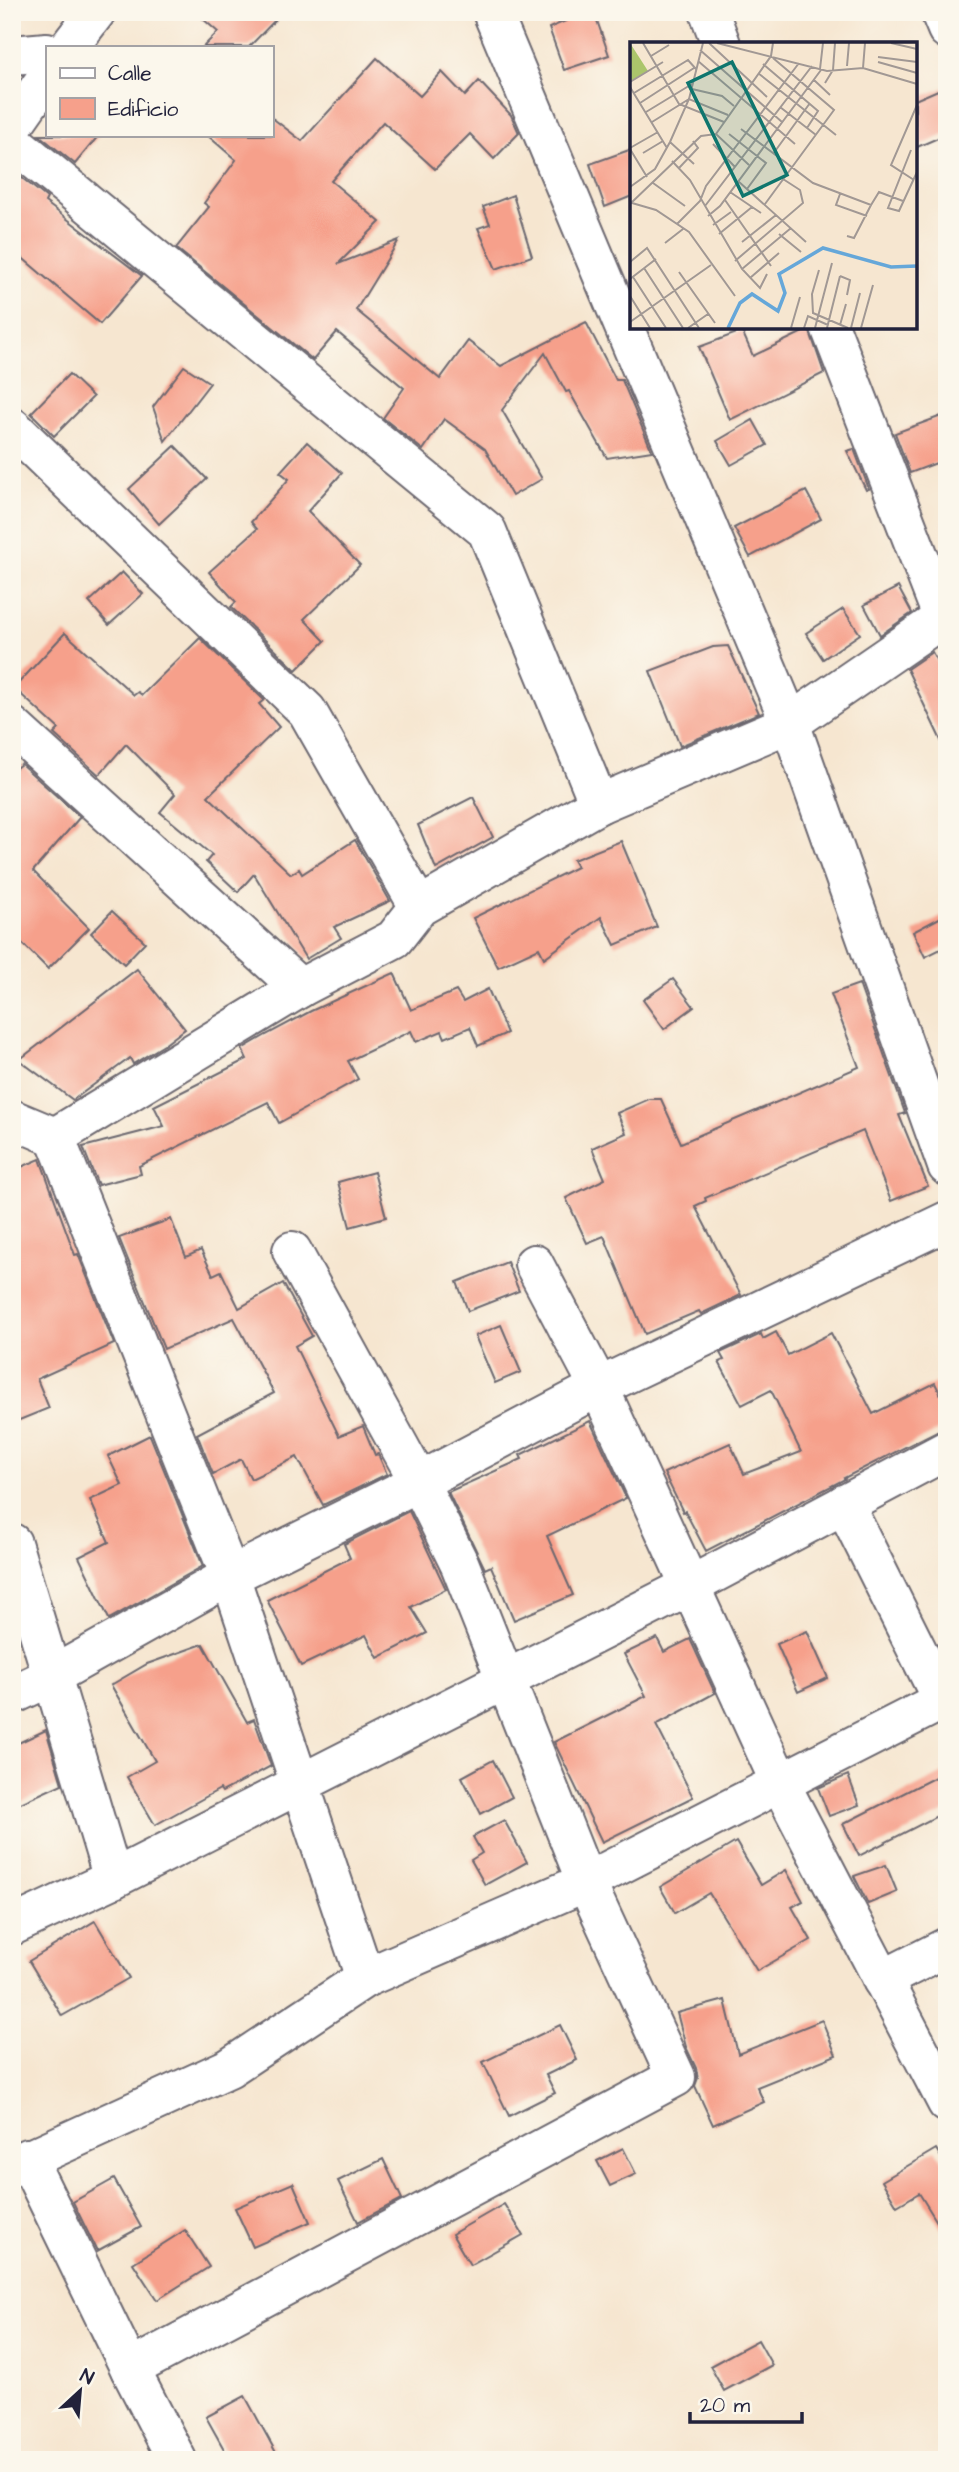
<svg xmlns="http://www.w3.org/2000/svg" width="959" height="2472" viewBox="0 0 959 2472" font-family="'Architects Daughter',sans-serif">
<style>
.building{fill:#f6a08b}
.lines{fill:none;stroke-linecap:round;stroke-linejoin:round}
.minor-casing{stroke:#6c676f;stroke-width:42}
.minor{stroke:#fff;stroke-width:38}
.inset-river{fill:none;stroke:#65a7d9;stroke-width:3.5}
.inset-road{fill:none;stroke:#a19894;stroke-width:2}
.view{fill:#0f766e;fill-opacity:0.15;stroke:#0f766e;stroke-width:3.5}
.inset-edge{fill:none;stroke:#22223b;stroke-width:3.5}
</style>
<rect width="100%" height="100%" fill="#fbf7ec"/>
<filter id="ink" filterUnits="userSpaceOnUse"><feTurbulence type="fractalNoise" baseFrequency=".0143" numOctaves="2"/><feDisplacementMap in="SourceGraphic" scale="14" xChannelSelector="R" yChannelSelector="G"/><feConvolveMatrix kernelMatrix="1 2 1 2 8 2 1 2 1" color-interpolation-filters="sRGB"/></filter>
<filter id="wash" filterUnits="userSpaceOnUse"><feTurbulence type="fractalNoise" baseFrequency=".00686" numOctaves="4" result="noise"/><feDisplacementMap in="SourceGraphic" scale="28" xChannelSelector="R" yChannelSelector="G"/><feGaussianBlur stdDeviation="1.57" result="paint"/><feColorMatrix in="noise" values="0 0 0 0 0 0 0 0 0 0 0 0 0 0 0 0 0 1.4 0 .05"/><feComposite in="paint" operator="in"/></filter>
<g filter="url(#wash)">
<rect width="100%" height="100%" fill="#f6e6d0"/>
<g id="blocks">
<g class="building">
<polygon points="195,12 283,12 249,47 203,47 218,32"/>
<polygon points="587,12 594,12 609,55 564,70 549,28"/>
<polygon points="377,58 420,96 442,72 465,96 479,81 511,115 519,133 494,159 470,134 435,169 383,122 331,181 380,222 338,264 399,240 356,310 440,379 468,341 501,366 586,322 616,380 622,380 652,451 607,458 569,391 566,392 545,353 502,410 542,479 512,496 485,449 444,419 423,450 383,418 404,388 337,332 313,360 176,248 209,207 204,203 236,160 207,135 271,135 271,117 302,141"/>
<polygon points="947,86 947,134 915,148 915,100"/>
<polygon points="39,135 99,135 75,164"/>
<polygon points="632,149 632,196 605,207 590,164"/>
<polygon points="12,170 47,198 45,202 142,276 100,324 12,249"/>
<polygon points="513,195 532,256 496,269 478,228 490,224 483,207"/>
<polygon points="809,329 824,373 730,420 699,347 742,331 753,356"/>
<polygon points="184,366 210,383 165,441 153,407"/>
<polygon points="69,374 93,397 54,436 31,413"/>
<polygon points="947,414 947,459 910,473 895,433"/>
<polygon points="753,420 767,445 731,465 717,441"/>
<polygon points="307,442 342,473 308,511 360,565 304,619 325,641 296,670 231,607 236,602 209,572 257,529 251,522 289,479 280,472"/>
<polygon points="175,446 207,479 159,524 129,489"/>
<polygon points="854,449 869,489 866,490 847,451"/>
<polygon points="806,491 821,519 750,557 734,528"/>
<polygon points="122,572 143,594 109,625 89,602"/>
<polygon points="898,587 912,613 880,635 864,605"/>
<polygon points="843,609 860,634 823,659 806,633"/>
<polygon points="65,633 134,695 138,692 142,695 200,638 264,700 259,704 279,727 208,796 291,874 299,869 302,874 355,840 390,901 334,927 341,938 306,959 254,874 238,892 206,862 212,855 160,812 175,794 126,744 99,775 54,734 59,729 14,688"/>
<polygon points="728,646 759,713 680,746 650,671 713,647"/>
<polygon points="932,652 947,680 947,753 907,669"/>
<polygon points="21,764 80,817 33,871 89,928 48,969 12,933 12,771"/>
<polygon points="473,797 493,837 436,869 418,825"/>
<polygon points="621,841 657,927 615,945 601,917 544,958 539,948 498,967 473,918 577,867 573,860"/>
<polygon points="112,911 145,942 124,964 91,933"/>
<polygon points="947,914 947,946 925,957 913,932"/>
<polygon points="137,969 185,1029 164,1045 133,1064 130,1058 73,1100 19,1060"/>
<polygon points="394,973 411,1010 456,991 463,1002 488,989 507,1033 478,1046 470,1027 445,1038 442,1031 416,1042 411,1031 348,1061 358,1079 279,1123 268,1102 139,1166 141,1174 98,1185 83,1147 164,1126 154,1106 247,1059 242,1049 266,1035 311,1011"/>
<polygon points="673,979 694,1007 664,1029 643,1000"/>
<polygon points="859,984 905,1113 899,1115 928,1186 891,1201 863,1131 705,1198 706,1201 695,1206 741,1295 701,1314 699,1311 645,1334 604,1236 587,1243 566,1198 605,1179 592,1148 626,1133 617,1113 649,1099 661,1099 681,1143 859,1067 831,994"/>
<polygon points="40,1159 75,1255 78,1254 114,1344 37,1379 49,1408 12,1423 12,1171"/>
<polygon points="374,1172 386,1217 350,1227 338,1182"/>
<polygon points="171,1219 186,1257 201,1250 213,1275 221,1271 239,1308 283,1283 312,1336 295,1346 339,1436 363,1426 375,1455 378,1454 387,1474 323,1505 297,1457 251,1479 241,1459 213,1474 197,1434 274,1393 234,1318 164,1349 119,1238"/>
<polygon points="507,1262 519,1291 468,1311 457,1282"/>
<polygon points="501,1325 521,1372 495,1383 475,1336"/>
<polygon points="776,1332 788,1355 831,1333 873,1414 935,1383 947,1407 947,1426 844,1478 845,1479 706,1551 685,1511 683,1512 664,1473 730,1443 744,1474 801,1452 771,1390 742,1405 719,1362 724,1360 720,1353 761,1334 763,1339"/>
<polygon points="590,1421 626,1498 547,1536 573,1595 514,1620 491,1566 485,1569 448,1492 522,1459 520,1455"/>
<polygon points="150,1435 203,1566 109,1619 79,1557 109,1542 90,1500 122,1485 108,1456"/>
<polygon points="409,1511 446,1589 411,1607 427,1633 378,1658 366,1635 301,1666 267,1600 350,1558 344,1544"/>
<polygon points="807,1631 828,1678 798,1692 777,1644"/>
<polygon points="657,1638 664,1652 690,1639 715,1693 656,1725 693,1797 602,1842 554,1742 646,1696 624,1654"/>
<polygon points="203,1644 247,1722 254,1719 271,1766 222,1792 220,1789 155,1825 127,1777 155,1761 111,1685 147,1664"/>
<polygon points="46,1730 62,1784 12,1807 12,1746"/>
<polygon points="493,1760 512,1797 481,1814 462,1777"/>
<polygon points="947,1771 947,1811 859,1856 843,1824"/>
<polygon points="848,1775 859,1805 829,1816 818,1788"/>
<polygon points="504,1820 527,1862 485,1885 471,1860 482,1853 473,1837"/>
<polygon points="736,1842 761,1885 786,1870 803,1901 792,1907 811,1940 757,1971 709,1893 675,1913 660,1887"/>
<polygon points="886,1865 897,1892 868,1904 854,1876"/>
<polygon points="95,1921 129,1978 62,2016 29,1961"/>
<polygon points="725,2000 738,2054 822,2020 836,2055 757,2087 764,2102 713,2125 695,2086 698,2078 696,2068 686,2047 677,2013"/>
<polygon points="560,2025 577,2060 546,2075 555,2093 509,2116 483,2062"/>
<polygon points="623,2148 636,2174 610,2186 597,2161"/>
<polygon points="936,2149 947,2167 947,2238 919,2193 897,2206 882,2181"/>
<polygon points="383,2159 402,2199 358,2222 338,2181"/>
<polygon points="114,2179 141,2227 97,2251 73,2202"/>
<polygon points="293,2183 310,2222 253,2247 235,2208"/>
<polygon points="504,2204 523,2235 470,2265 452,2234"/>
<polygon points="185,2230 209,2267 157,2300 133,2263"/>
<polygon points="758,2340 772,2365 724,2391 710,2366"/>
<polygon points="245,2396 267,2436 280,2460 230,2460 206,2417"/>
</g>
</g>
</g>
<g filter="url(#ink)">
<use href="#blocks" fill-opacity="0" stroke="#6c676f" stroke-width="2"/>
<g class="lines">
<g class="minor-casing">
<g id="minor">
<polyline points="492,12 790,723 947,1166"/>
<polyline points="709,12 721,44"/>
<polyline points="940,12 947,29"/>
<polyline points="69,47 96,12"/>
<polyline points="12,55 47,52"/>
<polyline points="12,127 47,77"/>
<polyline points="12,141 487,531 599,804"/>
<polyline points="830,327 947,629"/>
<polyline points="12,427 307,711 419,907"/>
<polyline points="12,726 300,988"/>
<polyline points="12,1119 55,1137 230,1576 365,1978"/>
<polyline points="55,1137 300,988 394,939 419,907 599,804 790,723 947,615"/>
<polyline points="534,1264 599,1387 781,1785 947,2103"/>
<polyline points="844,1504 942,1700"/>
<polyline points="12,1543 113,1879"/>
<polyline points="12,1695 52,1676 230,1576 419,1482 599,1387 947,1221"/>
<polyline points="12,1926 113,1879 690,1586 947,1450"/>
<polyline points="882,1980 947,1947"/>
<polyline points="27,2158 130,2369 177,2460"/>
<polyline points="12,2167 229,2068 365,1978 586,1882 947,1698"/>
<polyline points="130,2369 676,2077 586,1882 460,1565 419,1482 292,1251"/>
</g>
</g>
<use href="#minor" class="minor"/>
</g>
</g>
<g transform="translate(630 42)">
<rect width="287" height="287" fill="#f6e6d0"/>
<path d="M0,1L18,29L0,40Z" fill="#abc56b"/>
<path class="inset-river" d="M98,286L110,261L122,252L148,269L155,251L149,232L193,206L261,225L287,224"/>
<path class="inset-road" d="M13,1L49,62L94,80M79,1L137,55M87,1L197,29L233,26L287,42M261,1L287,7M70,8L152,80M21,14L39,3M248,15L287,20M68,19L165,102M248,20L287,31M133,22L188,69L177,86M217,24L219,1M233,26L235,1M190,27L193,1M128,31L206,93M184,38L200,53M0,40L33,20M195,41L203,28L205,1M0,45L37,106M62,47L92,54L104,64M4,51L58,18L66,27M10,61L64,26M150,65L186,93M16,70L62,42M22,80L59,57L98,73M111,87L183,141L241,163L249,150L273,159M86,92L141,14L143,1M99,92L136,121L117,147M40,100L64,122M83,102L105,125M0,106L28,90M0,107L17,135M281,108L258,166L269,169L287,130M13,111L33,99M143,112L180,61M42,119L60,138L112,227L130,246L137,232M49,126L68,106L63,99M284,138L261,123L287,63M108,139L176,200M23,141L55,164M0,145L25,127L40,100L59,57L73,1M100,150L131,171M210,152L206,163L237,174M95,158L141,224M2,161L26,168L59,190L105,254M0,162L71,94L86,92L119,123M135,162L204,68L143,16M75,164L182,24M78,174L90,164L191,28M47,182L70,159L76,144L169,21M83,183L101,170M89,192L122,165M149,192L171,210M217,194L224,196L241,163M112,200L146,173M35,201L53,187M105,219L173,161L170,148L153,137M0,220L17,206L69,286M14,226L53,286M112,227L161,186M189,228L182,252L183,271L218,286M49,230L85,281M210,234L220,238L217,253M3,235L36,286M120,236L149,211M0,237L26,217M0,254L20,286M0,280L81,223M210,283L216,262M58,286L78,272M161,286L170,255M174,286L178,274L198,283M185,286L202,221M197,286L210,234M221,286L230,251M231,286L243,243"/>
<path class="view" d="M102,20L157,133L113,154L58,41Z"/>
<rect width="287" height="287" class="inset-edge"/>
</g>
<rect width="959" height="2472" fill="none" stroke="#fbf7ec" stroke-width="42"/>
<rect x="46" y="46" width="228" height="91" fill="#fbf7ec" stroke="#a4a2a5" stroke-width="2"/>
<rect x="60" y="68" width="35" height="10" fill="#ffffff" stroke="#a4a2a5" stroke-width="2"/>
<text x="108" y="80" font-size="21" fill="#22223b">Calle</text>
<rect x="60" y="98" width="35" height="21" fill="#f6a08b" stroke="#a4a2a5" stroke-width="2"/>
<text x="108" y="116" font-size="21" fill="#22223b">Edificio</text>
<g transform="translate(80 2391) rotate(26)" stroke="#fbf7ec" stroke-width="5" paint-order="stroke">
<path d="M0-5L12 26L0 18L-12 26Z" fill="#22223b"/>
<text y="-10" font-size="19" font-weight="bold" text-anchor="middle" fill="#22223b">N</text>
</g>
<path d="M690 2412v10h112v-10" fill="none" stroke="#22223b" stroke-width="3.5"/>
<text x="700" y="2412" font-size="21" fill="#22223b" stroke="#fbf7ec" stroke-width="5" paint-order="stroke">20 m</text>
</svg>
